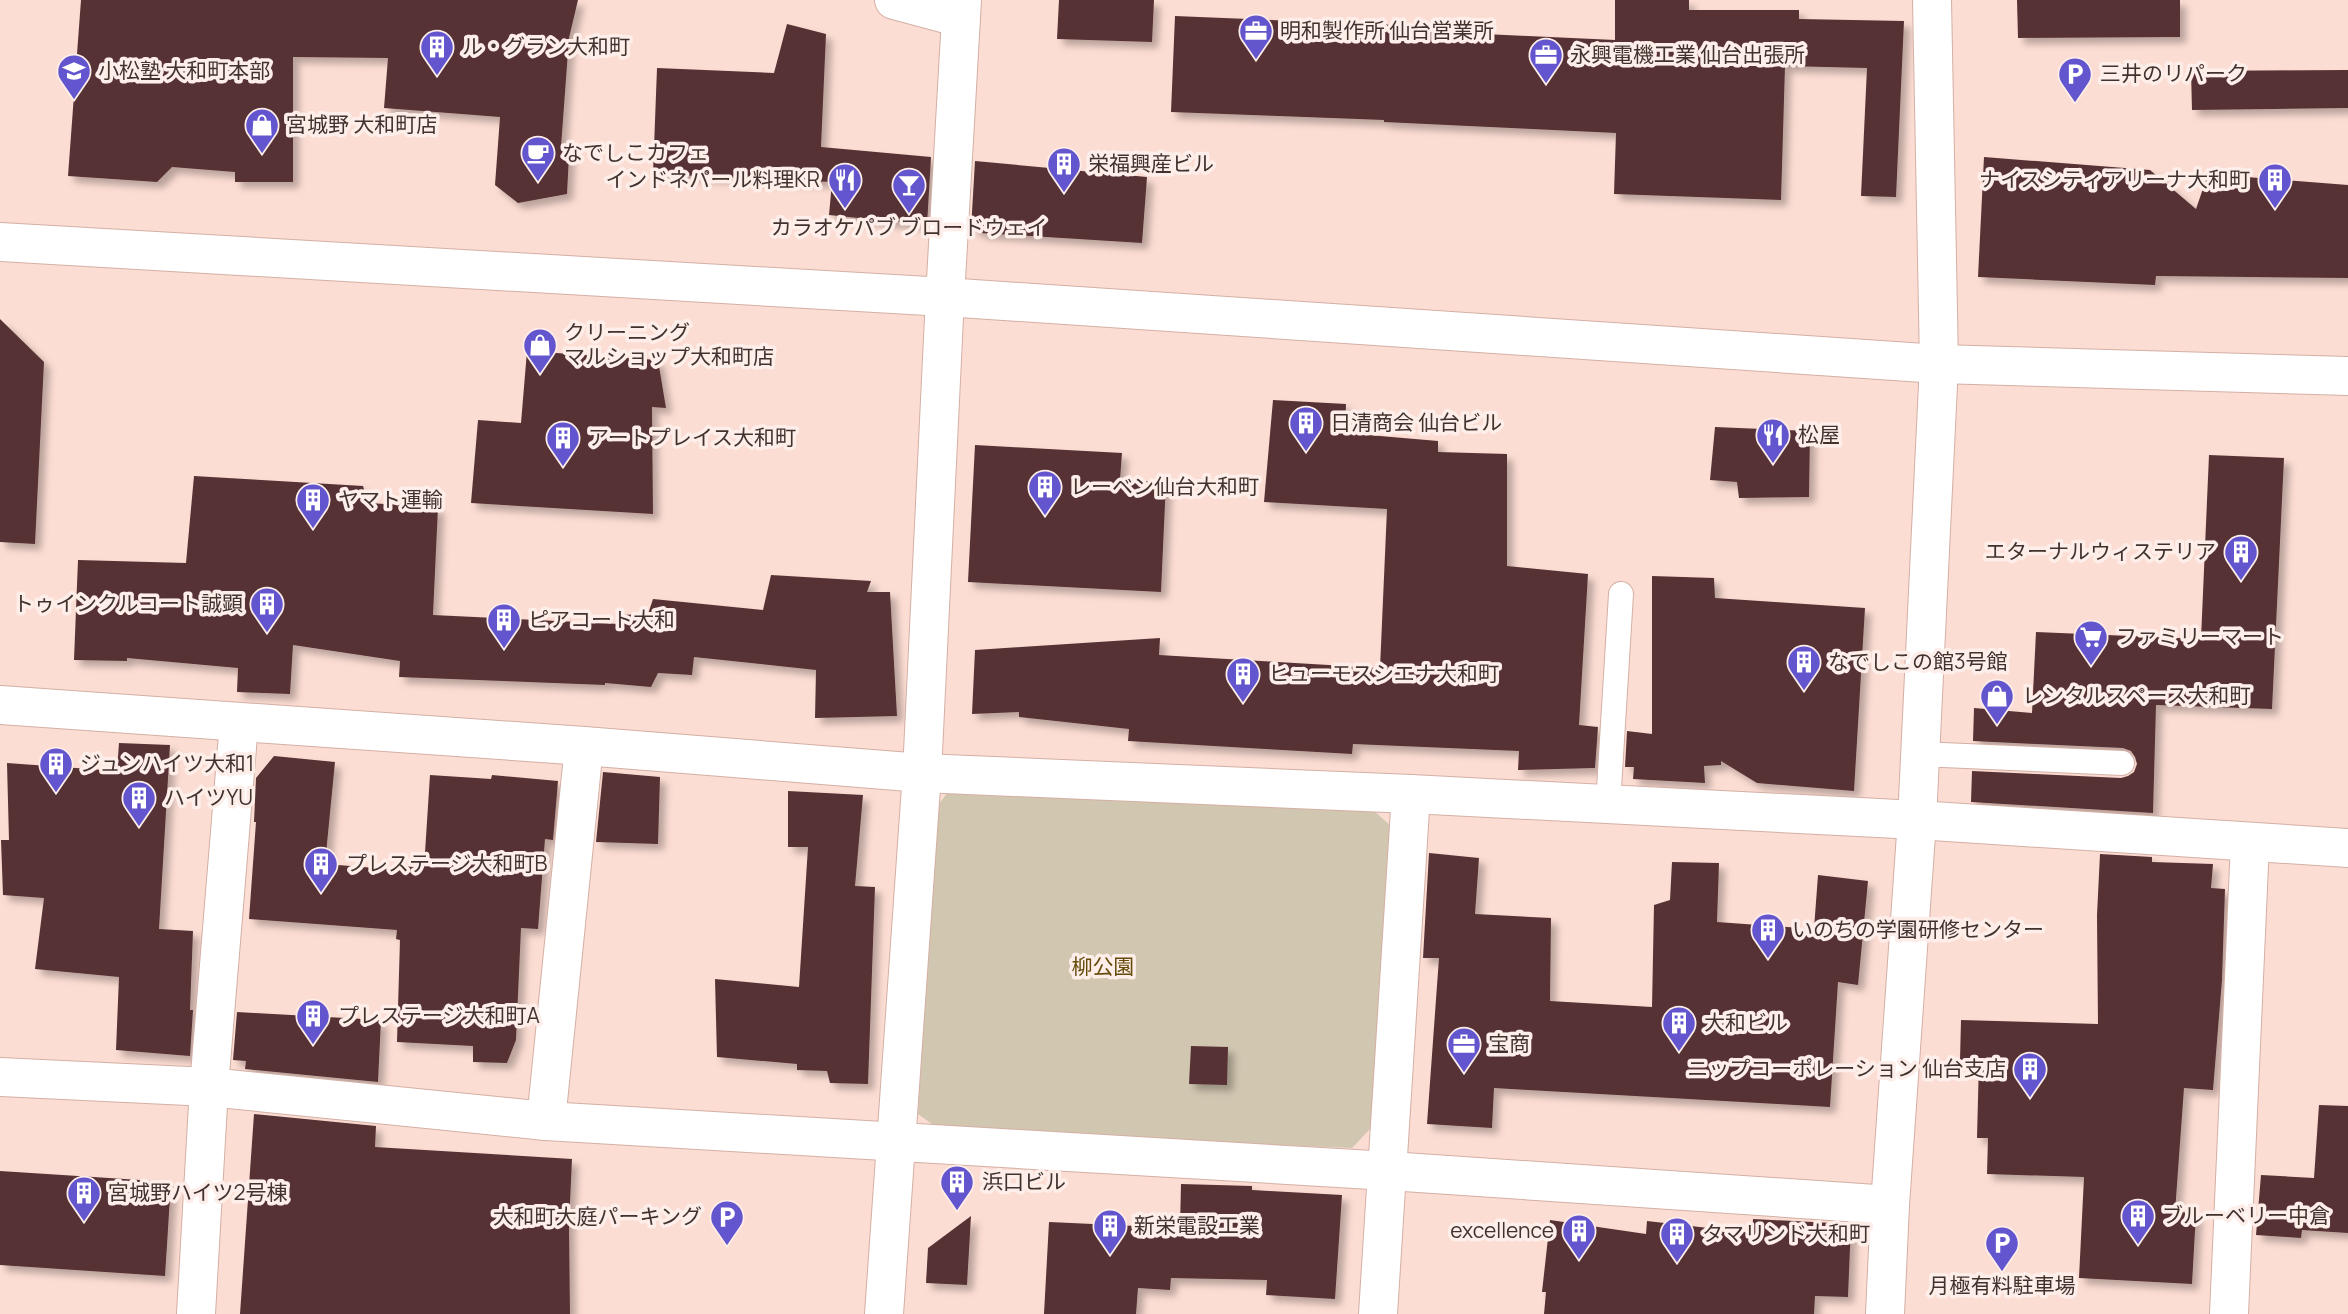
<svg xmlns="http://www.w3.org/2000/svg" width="2348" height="1314" viewBox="0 0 2348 1314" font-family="Manrope,'Noto Sans JP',sans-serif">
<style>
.green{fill:#d1c6b0}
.building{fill:#573235;filter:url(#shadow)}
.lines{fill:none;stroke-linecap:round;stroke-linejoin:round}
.service-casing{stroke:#d4afa4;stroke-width:26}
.minor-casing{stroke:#d4afa4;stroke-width:40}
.tertiary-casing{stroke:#d4afa4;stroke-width:40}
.service{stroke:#fff;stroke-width:24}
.minor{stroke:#fff;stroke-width:38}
.tertiary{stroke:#fff;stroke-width:38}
.labels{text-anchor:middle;stroke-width:7;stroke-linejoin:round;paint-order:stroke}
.poi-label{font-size:21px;fill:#41322e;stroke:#feeee9;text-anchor:start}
.park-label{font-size:21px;fill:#664b0b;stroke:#feeee9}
</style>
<defs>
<filter id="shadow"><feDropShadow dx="6" dy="6" stdDeviation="3.5" flood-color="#0004"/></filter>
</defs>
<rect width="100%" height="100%" fill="#fcddd3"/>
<polygon class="green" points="951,788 1370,807 1393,828 1371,1128 1352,1148 943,1132 918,1114 936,808"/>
<g class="building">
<polygon points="81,0 578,0 569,38 561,147 569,155 567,194 518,203 495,185 500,117 384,108 388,58 293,57 293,182 235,182 235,172 172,167 157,182 68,176"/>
<polygon points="1059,0 1154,0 1152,42 1057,39"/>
<polygon points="1615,0 1689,0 1689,10 1799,10 1799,19 1904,21 1896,197 1861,196 1867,68 1785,66 1781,200 1614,194 1616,133 1384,122 1384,120 1171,112 1175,16 1420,26 1419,31 1615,40"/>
<polygon points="2017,0 2180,0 2180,37 2018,38"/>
<polygon points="787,24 826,34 821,147 931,157 927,225 829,215 832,182 653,174 657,68 774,73"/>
<polygon points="2348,70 2348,108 2192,110 2191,71"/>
<polygon points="1984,157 2150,170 2196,209 2208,174 2348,185 2348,278 2156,276 2155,285 1978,277"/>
<polygon points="975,161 1147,177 1142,243 980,233 980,230 971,229"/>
<polygon points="0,319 44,362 35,544 0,542"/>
<polygon points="527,351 658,360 666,408 652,407 653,514 471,503 478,420 521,423"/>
<polygon points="1273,400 1346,404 1345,433 1438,441 1438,452 1507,454 1507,566 1588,574 1579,725 1598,727 1595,768 1518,770 1519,751 1353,744 1352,754 1128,741 1129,729 1019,717 1019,712 972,714 975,650 1160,638 1159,655 1380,668 1387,509 1264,502"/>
<polygon points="1715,427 1810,431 1809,497 1739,498 1737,482 1710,480"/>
<polygon points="975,445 1122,453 1120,480 1166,482 1161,592 968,582"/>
<polygon points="2209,455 2284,458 2272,709 2156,705 2153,813 1971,802 1972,771 2121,778 2128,776 2134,772 2137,764 2135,757 2131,751 2123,748 1973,741 1974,708 2032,713 2036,632 2201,639"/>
<polygon points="194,476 363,486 368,503 438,507 433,615 619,624 619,615 648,614 653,599 763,610 771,575 871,581 867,592 890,592 897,716 815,718 816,670 694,657 692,675 658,673 651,687 605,683 605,685 399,677 400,661 293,645 290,694 237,692 238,668 127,658 127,661 74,660 78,560 186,563"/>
<polygon points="1652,576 1714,578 1715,598 1865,608 1854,791 1757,783 1721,761 1721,765 1704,766 1705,783 1633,779 1634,767 1625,767 1627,731 1652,734"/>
<polygon points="119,743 170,745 159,929 193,931 190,1010 193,1010 190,1056 116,1050 119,977 35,969 44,898 3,895 1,840 9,840 7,763 117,771"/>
<polygon points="274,756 335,762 325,864 401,870 402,866 424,868 430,775 491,779 492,775 558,781 553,840 545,839 538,929 521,928 516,1040 507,1063 473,1062 473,1046 397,1042 400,940 396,939 397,930 249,919 256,822 254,822 256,778"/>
<polygon points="603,772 660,777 658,844 596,842"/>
<polygon points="788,791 863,795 855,886 875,887 868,1084 830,1083 827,1071 797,1070 797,1064 717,1057 715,979 799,987 808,847 788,847"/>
<polygon points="1429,853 1479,858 1475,914 1551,918 1550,1001 1652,1007 1654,905 1670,900 1672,862 1719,863 1717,922 1814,929 1818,875 1868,881 1858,985 1838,982 1830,1107 1494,1088 1492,1128 1427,1124 1439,958 1423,958"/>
<polygon points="2100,854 2152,857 2152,862 2213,864 2211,888 2225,889 2222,980 2213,1090 2184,1088 2175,1212 2196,1213 2192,1284 2079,1278 2084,1177 1987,1174 1988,1138 1977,1138 1979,1060 1960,1060 1961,1020 2098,1024 2097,915"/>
<polygon points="237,1012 381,1020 378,1082 245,1069 246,1061 233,1060"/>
<polygon points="1191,1046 1228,1047 1227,1085 1189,1084"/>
<polygon points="2319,1105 2348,1106 2348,1233 2302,1230 2301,1238 2256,1235 2261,1175 2314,1178"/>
<polygon points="254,1114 376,1126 375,1147 572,1159 569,1225 570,1314 240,1314"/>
<polygon points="0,1171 171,1182 165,1276 0,1265"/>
<polygon points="1181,1184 1252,1186 1252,1190 1342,1195 1335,1299 1266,1295 1267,1280 1171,1278 1170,1290 1138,1288 1136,1314 1044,1314 1049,1222 1180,1228"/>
<polygon points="971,1216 967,1285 926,1283 928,1248"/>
<polygon points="1753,1219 1851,1224 1848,1297 1815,1296 1814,1314 1544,1314 1546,1292 1542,1292 1550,1220 1646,1234 1647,1221 1752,1233"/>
</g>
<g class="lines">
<g class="service-casing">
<g id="service">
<polyline points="1920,754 2122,763"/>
<polyline points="1608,805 1621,594"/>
</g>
</g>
<g class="minor-casing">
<g id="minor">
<polyline points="894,0 961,18"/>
<polyline points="1932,0 1939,364"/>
<polyline points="945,297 962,0"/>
<polyline points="0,705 584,746 922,773 1411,794 1917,820 2348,848"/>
<polyline points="0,1077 209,1087 546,1121 1389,1171 1890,1205"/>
<polyline points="546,1121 584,746"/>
<polyline points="196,1314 209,1087 239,723"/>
<polyline points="1378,1314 1411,794"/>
<polyline points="2229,1314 2250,843"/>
</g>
</g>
<g class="tertiary-casing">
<g id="tertiary">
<polyline points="0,242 945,297 1939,364 2348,376"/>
<polyline points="884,1314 922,773 945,297"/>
<polyline points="1885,1314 1890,1205 1917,820 1939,364"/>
</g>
</g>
<use href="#service" class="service"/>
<use href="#minor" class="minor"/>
<use href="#tertiary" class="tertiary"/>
</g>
<defs>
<g id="office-pin" transform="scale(1.75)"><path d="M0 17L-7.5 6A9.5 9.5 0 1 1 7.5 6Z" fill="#6255ce" stroke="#feeee9"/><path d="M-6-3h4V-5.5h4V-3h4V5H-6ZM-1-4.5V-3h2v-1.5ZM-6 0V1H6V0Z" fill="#fff"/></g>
<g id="building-pin" transform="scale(1.75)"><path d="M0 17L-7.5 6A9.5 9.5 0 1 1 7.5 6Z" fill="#6255ce" stroke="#feeee9"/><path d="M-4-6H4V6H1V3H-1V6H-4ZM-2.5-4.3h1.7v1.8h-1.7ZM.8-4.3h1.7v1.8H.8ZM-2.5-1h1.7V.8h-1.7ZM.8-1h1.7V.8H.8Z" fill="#fff"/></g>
<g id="school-pin" transform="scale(1.75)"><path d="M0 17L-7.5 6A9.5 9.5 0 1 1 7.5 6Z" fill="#6255ce" stroke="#feeee9"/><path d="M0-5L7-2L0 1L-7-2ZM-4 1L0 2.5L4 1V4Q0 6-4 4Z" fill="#fff"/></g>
<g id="parking-pin" transform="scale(1.75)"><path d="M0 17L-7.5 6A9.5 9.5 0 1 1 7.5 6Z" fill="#6255ce" stroke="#feeee9"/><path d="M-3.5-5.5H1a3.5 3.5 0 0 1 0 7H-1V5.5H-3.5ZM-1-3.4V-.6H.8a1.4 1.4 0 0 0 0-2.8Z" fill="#fff"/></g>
<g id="shop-pin" transform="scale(1.75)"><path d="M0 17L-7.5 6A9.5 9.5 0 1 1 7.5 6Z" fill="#6255ce" stroke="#feeee9"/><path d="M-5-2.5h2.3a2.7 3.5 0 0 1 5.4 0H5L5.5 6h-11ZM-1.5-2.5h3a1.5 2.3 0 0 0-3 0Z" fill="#fff"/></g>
<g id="cafe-pin" transform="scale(1.75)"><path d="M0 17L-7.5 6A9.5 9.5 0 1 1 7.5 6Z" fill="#6255ce" stroke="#feeee9"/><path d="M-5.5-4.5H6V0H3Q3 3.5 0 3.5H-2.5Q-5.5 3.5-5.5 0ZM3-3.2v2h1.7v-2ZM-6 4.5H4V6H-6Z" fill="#fff"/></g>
<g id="restaurant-pin" transform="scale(1.75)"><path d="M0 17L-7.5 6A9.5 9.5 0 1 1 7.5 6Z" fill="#6255ce" stroke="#feeee9"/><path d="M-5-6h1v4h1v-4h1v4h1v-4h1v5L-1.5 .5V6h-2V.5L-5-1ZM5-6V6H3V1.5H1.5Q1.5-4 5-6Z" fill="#fff"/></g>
<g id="bar-pin" transform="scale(1.75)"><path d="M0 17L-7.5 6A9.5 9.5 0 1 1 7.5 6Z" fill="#6255ce" stroke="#feeee9"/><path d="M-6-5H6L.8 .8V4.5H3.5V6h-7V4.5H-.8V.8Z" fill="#fff"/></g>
<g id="supermarket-pin" transform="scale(1.75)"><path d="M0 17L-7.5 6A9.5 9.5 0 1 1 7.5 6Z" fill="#6255ce" stroke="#feeee9"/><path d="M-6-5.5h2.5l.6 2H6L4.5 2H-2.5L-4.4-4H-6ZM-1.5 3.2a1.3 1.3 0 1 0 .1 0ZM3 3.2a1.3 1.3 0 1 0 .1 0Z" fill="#fff"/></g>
</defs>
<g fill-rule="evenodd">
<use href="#office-pin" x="1256" y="31"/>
<use href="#building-pin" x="437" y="47"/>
<use href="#office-pin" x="1546" y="55"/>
<use href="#school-pin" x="74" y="71"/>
<use href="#parking-pin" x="2075" y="74"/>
<use href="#shop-pin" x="262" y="125"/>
<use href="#cafe-pin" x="538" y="153"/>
<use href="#building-pin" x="1064" y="164"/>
<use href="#restaurant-pin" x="845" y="180"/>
<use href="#building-pin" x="2275" y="180"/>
<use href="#bar-pin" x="909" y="185"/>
<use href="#shop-pin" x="540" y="345"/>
<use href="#building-pin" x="1306" y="423"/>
<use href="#restaurant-pin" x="1773" y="435"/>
<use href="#building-pin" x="563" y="438"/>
<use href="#building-pin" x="1045" y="487"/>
<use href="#building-pin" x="313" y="500"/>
<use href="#building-pin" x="2241" y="552"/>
<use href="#building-pin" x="267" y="604"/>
<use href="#building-pin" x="504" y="620"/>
<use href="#supermarket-pin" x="2091" y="637"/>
<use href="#building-pin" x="1804" y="662"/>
<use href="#building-pin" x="1243" y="674"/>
<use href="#shop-pin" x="1997" y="696"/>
<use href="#building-pin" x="56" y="764"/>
<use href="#building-pin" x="139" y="798"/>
<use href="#building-pin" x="321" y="864"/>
<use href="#building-pin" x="1768" y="930"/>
<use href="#building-pin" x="313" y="1016"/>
<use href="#building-pin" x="1679" y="1023"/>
<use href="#office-pin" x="1464" y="1044"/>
<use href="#building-pin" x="2030" y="1069"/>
<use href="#building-pin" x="957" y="1182"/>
<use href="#building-pin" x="84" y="1193"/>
<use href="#building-pin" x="2138" y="1216"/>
<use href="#parking-pin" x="727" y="1217"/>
<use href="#building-pin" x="1110" y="1226"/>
<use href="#building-pin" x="1579" y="1231"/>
<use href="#building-pin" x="1677" y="1234"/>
<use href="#parking-pin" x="2002" y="1243"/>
</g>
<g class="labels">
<g class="poi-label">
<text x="1280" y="38">明和製作所 仙台営業所</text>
<text x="462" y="54">ル・グラン大和町</text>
<text x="1570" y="62">永興電機工業 仙台出張所</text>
<text x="98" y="78">小松塾 大和町本部</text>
<text x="2100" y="81">三井のリパーク</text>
<text x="286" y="132">宮城野 大和町店</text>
<text x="562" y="160">なでしこカフェ</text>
<text x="1088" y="171">栄福興産ビル</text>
<text x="820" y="187" text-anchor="end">インドネパール料理KR</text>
<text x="2250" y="187" text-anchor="end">ナイスシティアリーナ大和町</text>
<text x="909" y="235" text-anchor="middle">カラオケパブ ブロードウェイ</text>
<text x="564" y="340">クリーニング<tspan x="564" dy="24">マルショップ大和町店</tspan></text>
<text x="1330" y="430">日清商会 仙台ビル</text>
<text x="1798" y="442">松屋</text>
<text x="588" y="445">アートプレイス大和町</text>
<text x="1070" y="494">レーベン仙台大和町</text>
<text x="338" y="507">ヤマト運輸</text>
<text x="2216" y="559" text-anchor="end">エターナルウィステリア</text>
<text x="243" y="611" text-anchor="end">トゥインクルコート誠顕</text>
<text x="528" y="627">ピアコート大和</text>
<text x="2116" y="644">ファミリーマート</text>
<text x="1828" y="669">なでしこの館3号館</text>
<text x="1268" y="681">ヒューモスシエナ大和町</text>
<text x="2022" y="703">レンタルスペース大和町</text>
<text x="80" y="771">ジュンハイツ大和1</text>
<text x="164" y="805">ハイツYU</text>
<text x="346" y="871">プレステージ大和町B</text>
<text x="1792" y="937">いのちの学園研修センター</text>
<text x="338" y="1023">プレステージ大和町A</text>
<text x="1704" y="1030">大和ビル</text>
<text x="1488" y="1051">宝商</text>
<text x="2006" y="1076" text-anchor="end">ニップコーポレーション 仙台支店</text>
<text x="982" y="1189">浜口ビル</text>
<text x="108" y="1200">宮城野ハイツ2号棟</text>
<text x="2162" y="1223">ブルーベリー中倉</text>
<text x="702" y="1224" text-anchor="end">大和町大庭パーキング</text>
<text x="1134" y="1233">新栄電設工業</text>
<text x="1554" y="1238" text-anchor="end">excellence</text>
<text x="1702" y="1241">タマリンド大和町</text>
<text x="2002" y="1293" text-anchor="middle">月極有料駐車場</text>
</g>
<g class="park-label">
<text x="1103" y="974">柳公園</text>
</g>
</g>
</svg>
